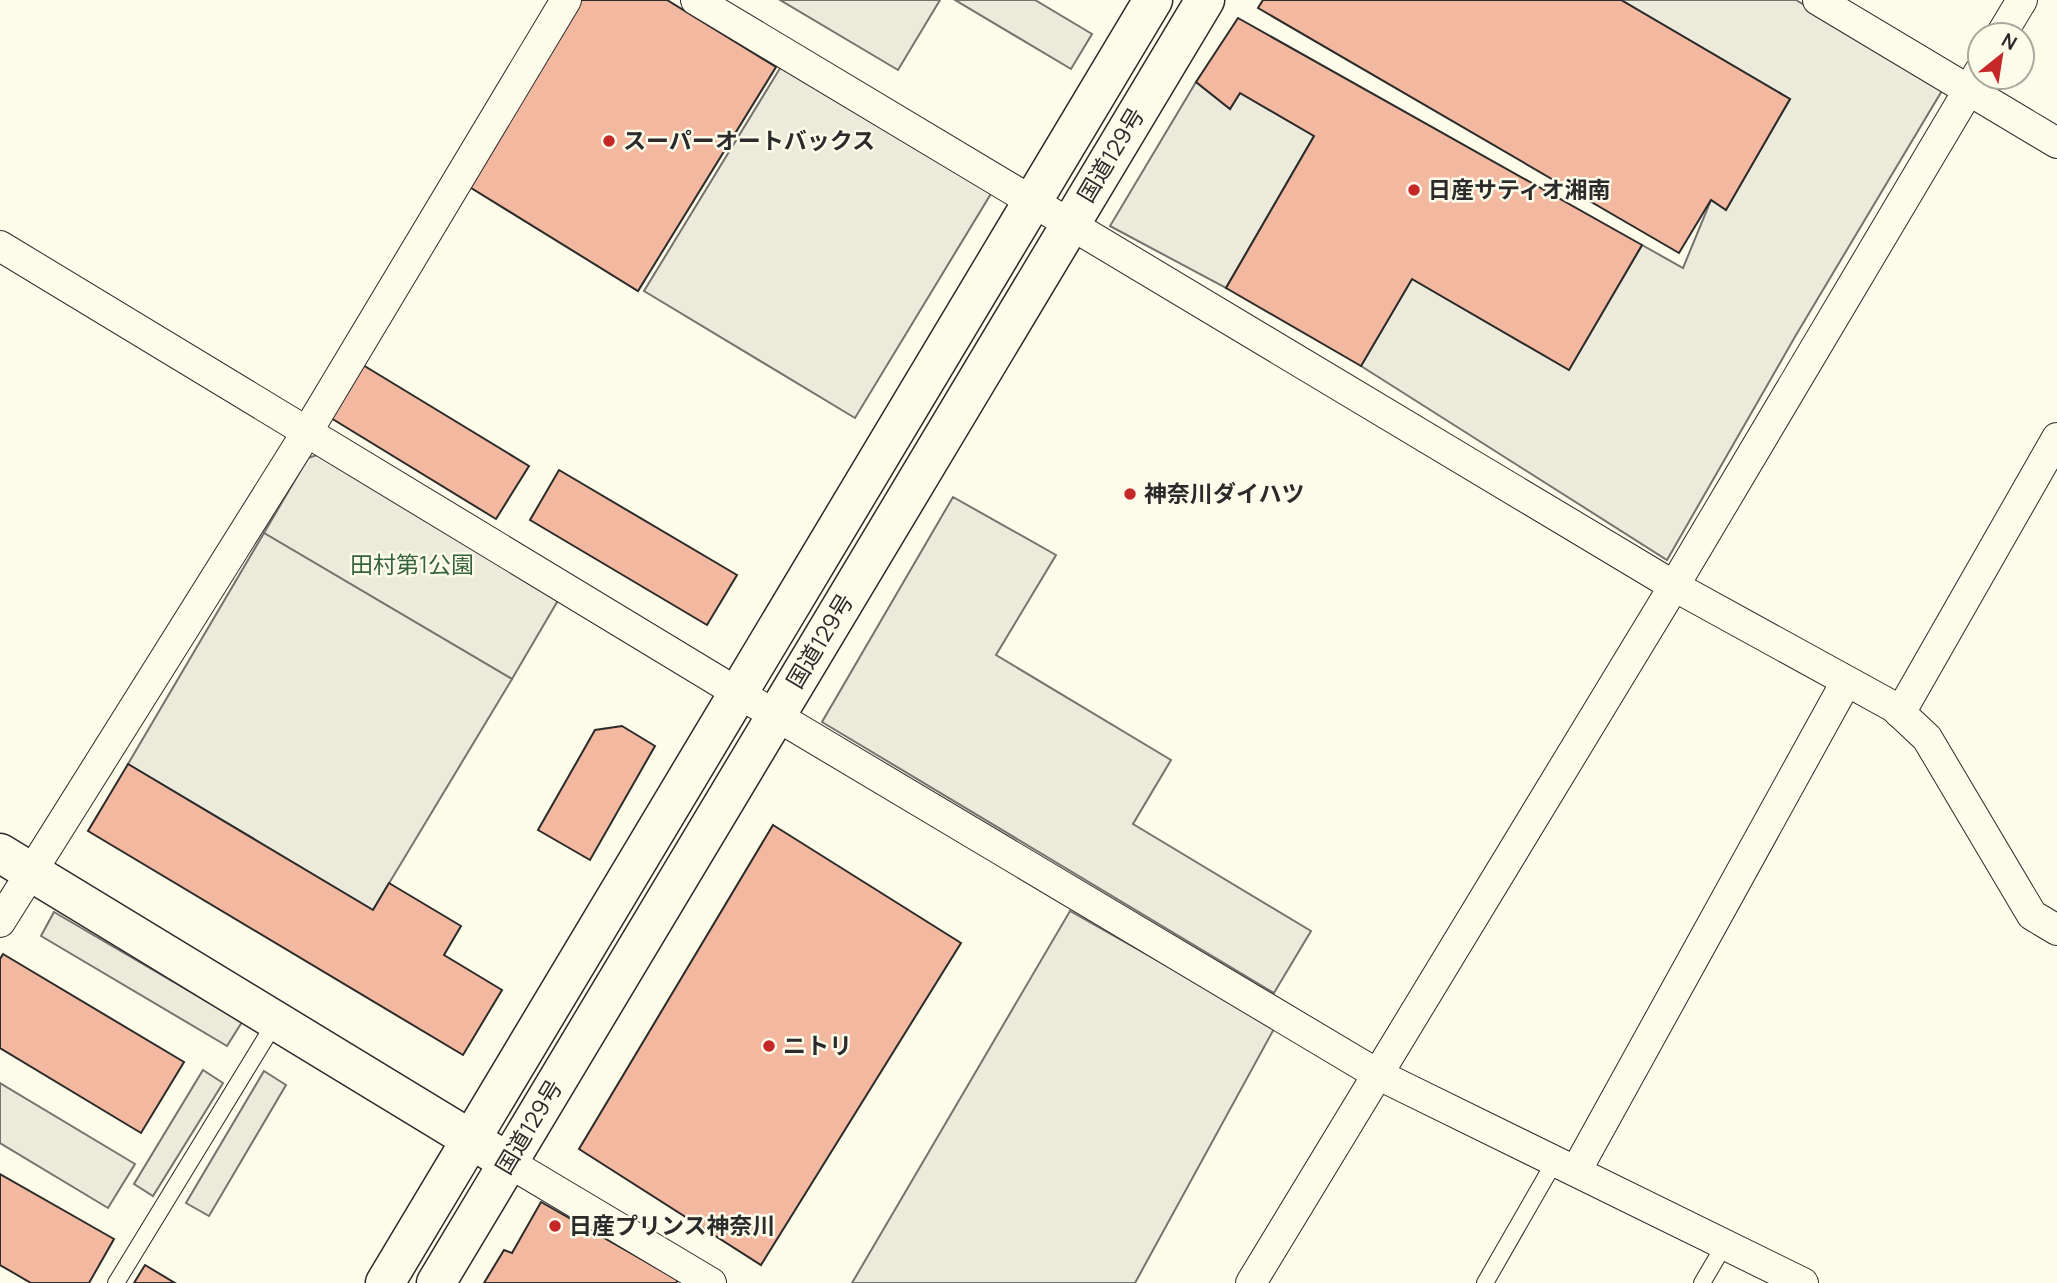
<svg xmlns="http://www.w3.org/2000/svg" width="2057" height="1283" viewBox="0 0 2057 1283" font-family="Manrope,'Noto Sans JP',sans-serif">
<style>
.green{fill:#ecebdb;stroke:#74746e;stroke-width:2}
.parking{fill:#eceadb;stroke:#74746e;stroke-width:2}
.building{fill:#f2b8a0;stroke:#2b2b2b;stroke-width:2}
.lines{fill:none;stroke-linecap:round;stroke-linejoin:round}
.lane-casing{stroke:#2b2b2b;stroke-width:18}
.street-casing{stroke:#2b2b2b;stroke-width:32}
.secondary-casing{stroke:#2b2b2b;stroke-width:41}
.highway-casing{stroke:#2b2b2b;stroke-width:41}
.lane{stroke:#fdfbea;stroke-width:16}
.street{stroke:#fdfbea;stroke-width:30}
.secondary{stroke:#fdfbea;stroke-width:38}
.highway{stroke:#fdfbea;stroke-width:38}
.poi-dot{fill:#c62828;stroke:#fdfbea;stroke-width:2.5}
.labels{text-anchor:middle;stroke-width:5;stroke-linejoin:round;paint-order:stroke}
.poi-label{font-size:23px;font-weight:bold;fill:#2b2b2b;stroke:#fdfbea;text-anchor:start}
.street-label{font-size:23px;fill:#2b2b2b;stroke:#fdfbea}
.park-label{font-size:23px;fill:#34623c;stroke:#fdfbea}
</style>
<rect width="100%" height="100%" fill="#fdfbea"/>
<polygon class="green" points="317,455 560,597 512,679 264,533 308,458"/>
<g class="parking">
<polygon points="780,0 940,0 898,70"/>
<polygon points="955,0 1035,0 1092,34 1071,69"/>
<polygon points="1621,0 1796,0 1943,89 1796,335 1667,560 1361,366 1412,279 1569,370 1642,245 1683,268 1711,200 1726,209 1790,99"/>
<polygon points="782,65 992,192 855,418 644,291"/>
<polygon points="1196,82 1230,109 1240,93 1314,136 1226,288 1110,226"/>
<polygon points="953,497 1056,555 996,655 1171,760 1133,824 1311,931 1274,993 822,722"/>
<polygon points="264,533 512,679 373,910 128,764"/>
<polygon points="1070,911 1275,1027 1135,1283 852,1283"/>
<polygon points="54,912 242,1022 227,1046 41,936"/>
<polygon points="203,1070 223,1083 153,1196 134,1184"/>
<polygon points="264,1071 286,1085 209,1216 186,1203"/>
<polygon points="0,1083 135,1164 108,1208 0,1143"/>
</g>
<g class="building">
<polygon points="575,0 667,0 776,67 638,291 463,183"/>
<polygon points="1263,0 1621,0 1790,99 1726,210 1711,200 1679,253 1258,8"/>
<polygon points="1238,18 1642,245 1569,370 1412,279 1361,366 1226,288 1314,136 1240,93 1230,109 1196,82"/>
<polygon points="358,362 529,466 496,519 326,415"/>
<polygon points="559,470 737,575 707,625 530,520"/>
<polygon points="622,726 655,746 590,860 538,830 595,730"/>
<polygon points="128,764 373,910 389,883 461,926 444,955 502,990 463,1055 88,831"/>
<polygon points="773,825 961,943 761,1265 579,1149"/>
<polygon points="3,954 184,1062 141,1133 0,1048 0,959"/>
<polygon points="0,1174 114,1239 89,1283 31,1283 0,1265"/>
<polygon points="541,1202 678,1280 676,1283 484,1283 504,1250 512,1253"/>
<polygon points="145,1265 175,1283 134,1283"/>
</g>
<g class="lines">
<g class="lane-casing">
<g id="lane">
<polyline points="116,1283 276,1021"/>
<polyline points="1485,1283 1555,1161"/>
<polyline points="1702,1283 1725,1244"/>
</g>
</g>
<g class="street-casing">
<g id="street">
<polyline points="696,0 1674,586 1894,707 1927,738 2032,915 2057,930"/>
<polyline points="1818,0 2057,143"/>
<polyline points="2001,35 2022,0"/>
<polyline points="0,246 738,693 1377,1074 1803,1283"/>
<polyline points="1900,713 2057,438"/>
<polyline points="0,922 307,432 566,0"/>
<polyline points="508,1162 711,1283"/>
<polyline points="1576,1171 1846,682"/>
<polyline points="1251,1283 1674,586 1980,71"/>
</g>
</g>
<g class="secondary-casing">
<polyline id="secondary" points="0,853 508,1162"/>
</g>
<g class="highway-casing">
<g id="highway">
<polyline points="385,1283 1153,0"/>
<polyline points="436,1283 1205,0"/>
</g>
</g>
<use href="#lane" class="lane"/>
<use href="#street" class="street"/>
<use href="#secondary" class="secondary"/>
<use href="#highway" class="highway"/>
</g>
<g class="poi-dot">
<circle cx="609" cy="141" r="7"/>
<circle cx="1414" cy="190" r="7"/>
<circle cx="1130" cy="494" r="7"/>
<circle cx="769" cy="1046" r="7"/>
<circle cx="555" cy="1226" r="7"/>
</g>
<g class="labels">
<g class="poi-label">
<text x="623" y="149">スーパーオートバックス</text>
<text x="1428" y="198">日産サティオ湘南</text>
<text x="1144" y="502">神奈川ダイハツ</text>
<text x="783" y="1054">ニトリ</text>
<text x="569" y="1234">日産プリンス神奈川</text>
</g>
<g class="street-label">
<text transform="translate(1111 155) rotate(-59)" y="8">国道129号</text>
<text transform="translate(820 641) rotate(-59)" y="8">国道129号</text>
<text transform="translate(529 1127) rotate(-59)" y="8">国道129号</text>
</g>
<g class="park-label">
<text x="412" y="573">田村第1公園</text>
</g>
</g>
<g transform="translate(2001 56) rotate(30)"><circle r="33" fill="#fdfbea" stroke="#a9a89e" stroke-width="2"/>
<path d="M0-5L12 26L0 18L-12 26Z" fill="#c62828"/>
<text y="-10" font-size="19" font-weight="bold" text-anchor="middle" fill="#2b2b2b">N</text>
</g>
</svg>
